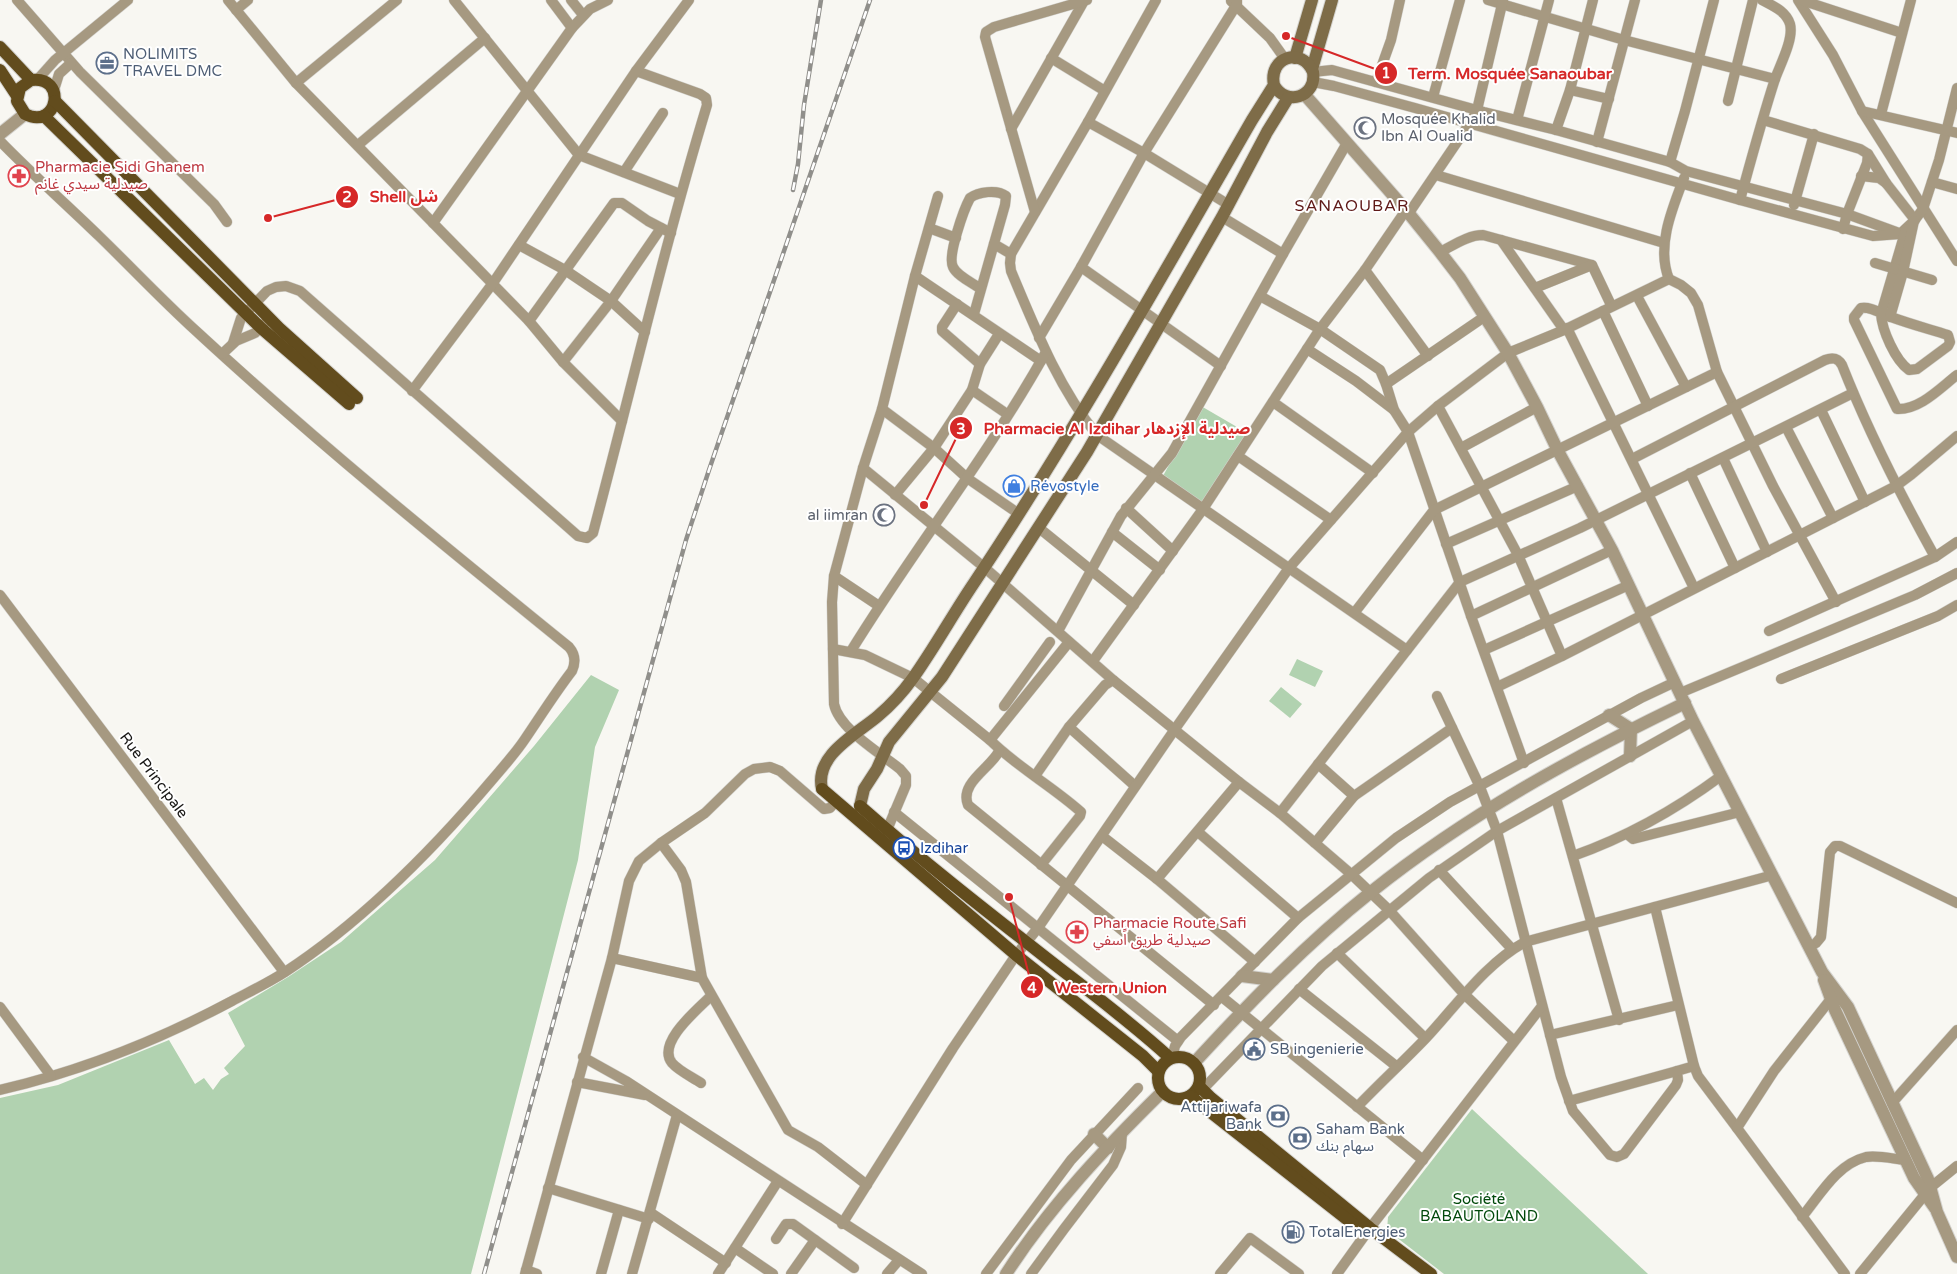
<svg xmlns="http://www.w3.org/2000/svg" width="1957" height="1274" viewBox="0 0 1957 1274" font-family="'Varela Round','Noto Sans Arabic',sans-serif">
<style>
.green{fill:#b1d2b0}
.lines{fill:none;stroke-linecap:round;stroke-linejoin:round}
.minor-casing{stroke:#d4d3cf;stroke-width:11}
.tertiary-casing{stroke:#d4d3cf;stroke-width:14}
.secondary-casing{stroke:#d4d3cf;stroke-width:14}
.primary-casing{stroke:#d4d3cf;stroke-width:14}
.minor{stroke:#a69981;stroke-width:10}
.tertiary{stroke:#a69981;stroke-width:12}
.secondary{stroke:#7e6c48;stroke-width:12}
.primary{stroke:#624c1d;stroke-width:12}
.rail-casing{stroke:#908f8b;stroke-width:4.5}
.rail{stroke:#fff;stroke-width:2.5;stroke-dasharray:8;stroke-linecap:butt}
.labels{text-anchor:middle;stroke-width:4;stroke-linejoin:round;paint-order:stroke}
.service-label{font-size:15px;fill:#4e5e75;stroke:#fff;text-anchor:start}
.worship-label{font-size:15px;fill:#5b616d;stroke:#fff;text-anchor:start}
.health-label{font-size:15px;fill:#be3a42;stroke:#fff;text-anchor:start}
.shop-label{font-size:15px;fill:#366cbe;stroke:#fff;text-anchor:start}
.street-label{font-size:15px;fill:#181715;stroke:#fff}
.transit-label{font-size:15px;fill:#164399;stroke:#fff;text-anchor:start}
.park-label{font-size:15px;fill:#01490b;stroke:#fff}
.neighbourhood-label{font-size:16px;letter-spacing:1px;fill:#5f1a18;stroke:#fff}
.leader{fill:none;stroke:#d62828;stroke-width:2}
.callout-dot{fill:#d62828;stroke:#fff;stroke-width:2}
.mark-label{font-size:15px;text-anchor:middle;font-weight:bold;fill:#fff}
.callout-label{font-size:16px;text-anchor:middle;font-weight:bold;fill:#d62828;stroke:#fff;stroke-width:4;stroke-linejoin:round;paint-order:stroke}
</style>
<rect width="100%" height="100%" fill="#f8f7f2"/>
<g class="green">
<polygon points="1201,406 1249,434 1201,507 1163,476"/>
<polygon points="1297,659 1323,671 1315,687 1289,675"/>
<polygon points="591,675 619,690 595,747 578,860 471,1274 0,1274 0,1098 58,1085 169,1040 195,1084 204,1078 213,1090 221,1079 229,1074 224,1068 245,1046 228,1013 288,977 341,942 435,860 534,746"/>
<polygon points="1281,687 1302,704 1290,718 1269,701"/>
<polygon points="1472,1109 1648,1274 1444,1274 1387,1230 1388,1217"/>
</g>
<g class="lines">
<g class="minor-casing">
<g id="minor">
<polyline points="17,0 80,72 214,204 227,222"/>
<polyline points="228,0 296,83 529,321 563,362 622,421"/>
<polyline points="454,0 579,155 680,194"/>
<polyline points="551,0 572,28"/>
<polyline points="571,0 583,15"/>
<path d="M1156,0L1088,122L1011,254L1010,263L1011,271C1035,328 1058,387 1097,435L1407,650"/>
<polyline points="1488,0 1624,40 1775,79"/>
<polyline points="1798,0 1833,55 1862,111 1957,261"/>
<polyline points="1231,1 1270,38 1285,59"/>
<polyline points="1804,1 1902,33"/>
<polyline points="236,10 248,0"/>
<polyline points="1051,58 1105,91"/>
<polyline points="1313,72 1332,70 1484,112 1556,130 1670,162 1686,171 1847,214 1899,233"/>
<polyline points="38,79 55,60 128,0"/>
<polyline points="1313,82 1334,86 1415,108 1740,200 1873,236 1900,234 1914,221 1923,209 1939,160 1957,88"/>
<polyline points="1376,82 1391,40 1400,0"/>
<polyline points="296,83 397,0"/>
<polyline points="54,90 59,74 71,63"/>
<polyline points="1570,90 1609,99"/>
<polyline points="1433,97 1460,0"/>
<polyline points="1728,101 1753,0"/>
<polyline points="1862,111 1957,133"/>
<polyline points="1881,114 1911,0"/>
<polyline points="1517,120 1549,0"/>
<polyline points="1763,120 1860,149 1868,154 1886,183"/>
<polyline points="1088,122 1144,153 1229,205"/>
<polyline points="1011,129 1084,1"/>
<polyline points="1556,130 1570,90 1593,0"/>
<path d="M0,141C32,174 66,204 99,236C131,267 162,300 195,330C315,441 442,544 569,647C575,654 576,662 572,671C555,693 540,717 525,739C515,754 503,767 492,780C431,852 363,921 285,972C268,983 249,992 232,1001C159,1040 81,1071 0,1090"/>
<polyline points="1597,142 1635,0"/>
<polyline points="358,145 485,38"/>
<polyline points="1670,162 1685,111 1714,0"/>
<polyline points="624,172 663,113"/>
<polyline points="1436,175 1664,243"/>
<polyline points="1861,176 1879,178 1886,183 1915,220"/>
<path d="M1684,178C1672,209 1656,247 1669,279L1681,285L1691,293L1698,305L1717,372L1773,486L1836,602"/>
<polyline points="1932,182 1957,189"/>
<path d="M1740,200C1751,160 1762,119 1775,79C1780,65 1794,39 1790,24C1786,11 1773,6 1762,0"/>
<polyline points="1794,205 1814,134"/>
<polyline points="1035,212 985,37 986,32 994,27 1087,0"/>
<polyline points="1409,213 1470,123 1477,110 1503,0"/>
<polyline points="1222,217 1283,254"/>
<polyline points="433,223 572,28 590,9 608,0"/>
<polyline points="929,228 956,238"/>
<polyline points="1843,229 1847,214 1867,163 1868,154"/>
<path d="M1906,229L1881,314C1882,330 1895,360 1909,370L1917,369L1948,346L1950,342L1948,335C1929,329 1910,324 1891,317C1882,314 1870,306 1861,308L1854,317V320L1897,409C1920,410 1940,388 1957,375"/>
<polyline points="1501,240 1564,330"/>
<polyline points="994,244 1011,254"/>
<polyline points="519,245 565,270 611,301 645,332"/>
<path d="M1440,252C1454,245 1468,235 1483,235L1592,265L1611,305"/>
<polyline points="1875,263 1932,280"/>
<polyline points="1081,267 1221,366"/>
<polyline points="1365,270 1428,356"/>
<polyline points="915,276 1041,361"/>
<polyline points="1535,288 1592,265"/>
<polyline points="1260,296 1320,329 1380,370 1386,384 1394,410 1408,432 1471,616 1524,763"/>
<polyline points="1637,296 1686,387"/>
<polyline points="957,304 942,327 942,331 980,364"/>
<polyline points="1603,311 1648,406"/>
<path d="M974,314L1005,205L1006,196C997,189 978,192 970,198C964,209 947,256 953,267C957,276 973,283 981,289"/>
<polyline points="1890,317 1903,272 1914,221"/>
<polyline points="529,321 614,203 622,203 648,221 671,233"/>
<polyline points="1567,328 1694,588"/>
<polyline points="1039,338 1081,267 1144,153 1237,4 1237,0"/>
<path d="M233,343L241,318L267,291L276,287L286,286L300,291L578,536L587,538L593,533C631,390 664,247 707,105L706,98L700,94L636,71"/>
<polyline points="1307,349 1356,381 1394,410"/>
<polyline points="222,354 236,341 255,333 265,323"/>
<polyline points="563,362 611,301 661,228"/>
<polyline points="1386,384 1484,317"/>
<polyline points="972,390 1007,414"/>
<polyline points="412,391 493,283 636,71 689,0"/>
<polyline points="1273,402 1373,473"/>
<polyline points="1438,406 1518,555 1562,656"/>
<polyline points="882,409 934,448 967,478 1019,514"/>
<polyline points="1821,410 1865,502"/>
<polyline points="1786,427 1833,518"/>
<polyline points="1461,448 1537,407"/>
<polyline points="1238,456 1331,520"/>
<polyline points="1723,458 1767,552"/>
<path d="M1632,459L1825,360C1833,357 1838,358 1842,365C1868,431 1900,494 1935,557"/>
<polyline points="863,468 985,568 1113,680 1239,782 1280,813 1351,874 1389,910 1464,994 1514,1041"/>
<polyline points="1690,473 1735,568"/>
<polyline points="895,495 934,448 972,390 980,364 999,334"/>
<polyline points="1126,508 1173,551"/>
<polyline points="1039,528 1134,605"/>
<polyline points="1112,532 1160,570"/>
<polyline points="1446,544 1578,486"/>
<polyline points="834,576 879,606"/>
<polyline points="0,595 284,972"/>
<polyline points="1355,612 1434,510 1717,372"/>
<polyline points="1471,616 1612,550"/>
<polyline points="1058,631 1121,516 1172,453 1283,254 1347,143"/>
<polyline points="1769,631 1935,557 1957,542"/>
<path d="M833,649L865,655L913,678L990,740C1017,767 1052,786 1081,812L1080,816L1041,865"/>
<polyline points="1484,650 1629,585"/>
<path d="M851,651C913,550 988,456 1046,352"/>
<polyline points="1093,661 1203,509 1320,329 1365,270 1406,210"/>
<polyline points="1781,679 1938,616 1957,605"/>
<polyline points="1497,687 1562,656 1896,486 1912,474 1957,436"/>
<polyline points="1680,693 1915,595 1957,573"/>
<polyline points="1437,696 1480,787 1497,831 1561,1077 1573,1111 1610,1155 1617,1157 1624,1154 1676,1085 1678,1080 1677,1071 1694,1066"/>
<polyline points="1004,706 1050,642"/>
<polyline points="1069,727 1135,786"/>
<polyline points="990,740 1069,642"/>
<path d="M999,751C991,768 959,783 968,805L1214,1005"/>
<polyline points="1318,764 1354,796"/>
<polyline points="1035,776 1069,727 1105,685 1113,680"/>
<polyline points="1556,798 1619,1020"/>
<polyline points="894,812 1178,1041"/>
<polyline points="1280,813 1460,582 1580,528 1853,393"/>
<path d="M887,830L906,785V776L900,769C880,753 839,729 834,704L832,602L834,576L863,468L882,409L915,276L938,196"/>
<polyline points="1198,832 1298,918"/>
<polyline points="1627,834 1633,839 1740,812"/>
<polyline points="1102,836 1157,879 1255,962"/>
<polyline points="661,843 681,870 686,882 702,978"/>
<polyline points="1315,843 1354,796 1452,728"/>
<path d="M1573,856C1627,837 1675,810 1721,776"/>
<polyline points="1439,870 1512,949"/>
<polyline points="1157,879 1239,782"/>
<polyline points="1655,907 1694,1066 1698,1076 1737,1128"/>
<polyline points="1809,947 1816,943 1821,937 1830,852 1835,846 1840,846 1957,903"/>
<polyline points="1337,953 1425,1038"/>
<polyline points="612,958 702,978 788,1130 818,1147 867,1185"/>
<polyline points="1299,989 1396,1066"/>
<polyline points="1834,995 1774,1071 1737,1128 1845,1274"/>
<polyline points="1222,997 1423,1160"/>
<polyline points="0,1007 51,1076"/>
<polyline points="1550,1035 1678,1005"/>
<polyline points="583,1057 626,1081 922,1274"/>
<polyline points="1172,1058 1175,1046 1181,1037 1298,918 1396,838 1450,802 1641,698 1675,682"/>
<polyline points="577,1082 645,1095"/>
<path d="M701,1083C692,1077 679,1071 672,1063C656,1043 698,1009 711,996"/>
<polyline points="1202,1090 1322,966 1429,878 1497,831 1693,721"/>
<polyline points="1569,1101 1677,1071"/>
<polyline points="1892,1103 1957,1030"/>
<path d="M1357,1107C1380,1083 1404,1061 1426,1038C1456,1006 1486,963 1525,942L1773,875"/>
<polyline points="548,1188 649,1219"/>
<polyline points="651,1213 726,1263"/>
<path d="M1802,1217C1820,1195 1837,1164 1866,1157C1878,1155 1894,1159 1905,1160"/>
<polyline points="842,1224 953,1048 1016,955 1038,928 1175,729 1289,568 1408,432 1438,406 1508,353 1564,330 1669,279"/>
<polyline points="776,1239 786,1224 793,1224 854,1268"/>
<polyline points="735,1248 773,1274"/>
<polyline points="526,1270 537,1274"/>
<polyline points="525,1274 612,958 629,881 639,861 661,843 705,813 745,774 754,769 770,767 780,771 824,809 830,808 836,801"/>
<polyline points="601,1274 619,1210"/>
<polyline points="632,1274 677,1115"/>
<polyline points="718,1274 778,1181"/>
<polyline points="791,1274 815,1240"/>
<polyline points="887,1274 899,1260"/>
<polyline points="986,1274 1071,1160 1138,1088"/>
<polyline points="1031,1274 1064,1229 1113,1165 1121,1147 1122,1133"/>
<polyline points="1220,1274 1250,1238 1299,1274"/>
<polyline points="1337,1274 1370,1228 1542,1006"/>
<polyline points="1860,1274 1931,1187 1957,1166"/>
</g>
</g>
<g class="tertiary-casing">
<g id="tertiary">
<polyline points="1305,95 1406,210 1440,252 1460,278 1508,353 1537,407 1558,451 1612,550 1693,721 1822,972 1848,1007 1928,1179 1937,1212 1957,1257"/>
<polyline points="0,134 25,114"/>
<polyline points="1609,715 1631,729 1630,756"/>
<polyline points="1242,976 1273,980"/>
<polyline points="1824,980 1835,1010 1914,1178 1935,1208"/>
<path d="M1194,1063C1249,1003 1307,943 1371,892C1467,815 1575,756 1685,703"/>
<polyline points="1094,1134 1108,1148"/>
<path d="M1006,1274C1049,1207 1106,1147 1162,1092"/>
</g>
</g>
<g class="secondary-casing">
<g id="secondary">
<polyline points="1295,58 1312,0"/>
<polyline points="1312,69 1332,0"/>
<path d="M822,789C814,755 857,734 878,716C891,705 903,692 913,678C935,647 953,614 974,583C1074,433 1162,276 1252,120L1274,85C1268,57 1302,46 1313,72C1317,97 1286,107 1274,85"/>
<polyline points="860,806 864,789 877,769 889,742 942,677 1087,452 1222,217 1267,132 1288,98"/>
</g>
</g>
<g class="primary-casing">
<g id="primary">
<path d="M0,47L31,80C68,75 58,131 25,114L17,101L20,88L31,80"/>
<polyline points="0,70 17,96"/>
<polyline points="55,101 279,328 357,398"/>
<polyline points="44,116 261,328 349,404"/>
<polyline points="822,789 1016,955 1143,1056 1158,1071"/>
<path d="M860,806C921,860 985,910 1049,960C1090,992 1132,1023 1170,1058"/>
<circle cx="1179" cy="1078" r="21"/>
<polyline points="1199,1086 1211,1098 1370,1228 1431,1274"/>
<polyline points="1190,1096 1353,1224"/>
</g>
</g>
<use href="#minor" class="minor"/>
<use href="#tertiary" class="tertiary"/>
<use href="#secondary" class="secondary"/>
<use href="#primary" class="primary"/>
<g class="rail-casing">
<g id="rail">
<polyline points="793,190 798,164 804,105 821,0"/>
<polyline points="484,1274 686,540 709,470 870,0"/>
</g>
</g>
<use href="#rail" class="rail"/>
</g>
<defs>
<g id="office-ring" transform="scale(1.125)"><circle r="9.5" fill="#fff" stroke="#5c6f8a" stroke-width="1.5"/><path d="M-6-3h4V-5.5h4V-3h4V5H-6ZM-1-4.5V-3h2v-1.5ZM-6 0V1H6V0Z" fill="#5c6f8a"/></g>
<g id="mosque-ring" transform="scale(1.125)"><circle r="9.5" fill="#fff" stroke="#6b7280" stroke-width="1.5"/><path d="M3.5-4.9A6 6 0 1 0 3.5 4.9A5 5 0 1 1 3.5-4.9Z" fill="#6b7280"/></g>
<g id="pharmacy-ring" transform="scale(1.125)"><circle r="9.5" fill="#fff" stroke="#e0444e" stroke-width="1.5"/><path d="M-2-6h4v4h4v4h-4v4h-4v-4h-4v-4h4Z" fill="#e0444e"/></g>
<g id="shop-ring" transform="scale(1.125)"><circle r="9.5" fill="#fff" stroke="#3f7fe0" stroke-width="1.5"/><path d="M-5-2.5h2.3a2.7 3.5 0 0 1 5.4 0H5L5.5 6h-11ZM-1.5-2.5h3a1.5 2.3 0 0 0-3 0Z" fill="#3f7fe0"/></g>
<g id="bus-ring" transform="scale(1.125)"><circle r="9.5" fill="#fff" stroke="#1a4fb4" stroke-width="1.5"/><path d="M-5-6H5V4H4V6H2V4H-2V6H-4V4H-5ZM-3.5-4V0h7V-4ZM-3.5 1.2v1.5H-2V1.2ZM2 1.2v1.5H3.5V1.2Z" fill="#1a4fb4"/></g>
<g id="civic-ring" transform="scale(1.125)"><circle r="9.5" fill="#fff" stroke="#5c6f8a" stroke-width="1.5"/><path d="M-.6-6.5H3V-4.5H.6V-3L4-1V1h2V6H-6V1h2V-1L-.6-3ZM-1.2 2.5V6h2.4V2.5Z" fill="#5c6f8a"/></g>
<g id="bank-ring" transform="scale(1.125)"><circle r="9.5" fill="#fff" stroke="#5c6f8a" stroke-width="1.5"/><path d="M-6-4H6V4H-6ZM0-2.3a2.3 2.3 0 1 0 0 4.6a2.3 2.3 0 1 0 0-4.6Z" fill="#5c6f8a"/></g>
<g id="fuel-ring" transform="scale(1.125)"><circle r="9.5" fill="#fff" stroke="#5c6f8a" stroke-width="1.5"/><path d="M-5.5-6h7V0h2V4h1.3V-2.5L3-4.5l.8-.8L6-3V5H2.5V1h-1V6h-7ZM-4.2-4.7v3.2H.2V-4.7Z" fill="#5c6f8a"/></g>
</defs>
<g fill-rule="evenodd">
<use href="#office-ring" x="107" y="63"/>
<use href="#mosque-ring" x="1365" y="128"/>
<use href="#pharmacy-ring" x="19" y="176"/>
<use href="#shop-ring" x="1014" y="486"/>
<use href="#mosque-ring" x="884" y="515"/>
<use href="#bus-ring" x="904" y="848"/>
<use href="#pharmacy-ring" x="1077" y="932"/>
<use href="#civic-ring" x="1254" y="1049"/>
<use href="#bank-ring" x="1278" y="1116"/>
<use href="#bank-ring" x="1300" y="1138"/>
<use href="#fuel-ring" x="1293" y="1232"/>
</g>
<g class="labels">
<g class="service-label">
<text x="123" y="59">NOLIMITS<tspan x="123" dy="17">TRAVEL DMC</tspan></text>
<text x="1270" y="1054">SB ingenierie</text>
<text x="1262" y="1112" text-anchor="end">Attijariwafa<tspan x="1262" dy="17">Bank</tspan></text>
<text x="1316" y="1134">Saham Bank<tspan x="1316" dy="17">سهام بنك</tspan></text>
<text x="1309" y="1237">TotalEnergies</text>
</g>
<g class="worship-label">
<text x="1381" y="124">Mosquée Khalid<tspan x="1381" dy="17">Ibn Al Oualid</tspan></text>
<text x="868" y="520" text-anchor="end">al iimran</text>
</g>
<g class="health-label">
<text x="35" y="172">Pharmacie Sidi Ghanem<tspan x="35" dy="17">صيدلية سيدي غانم</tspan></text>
<text x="1093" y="928">Pharmacie Route Safi<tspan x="1093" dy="17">صيدلية طريق اًسفي</tspan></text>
</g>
<g class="shop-label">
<text x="1030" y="491">Révostyle</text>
</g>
<g class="street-label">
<text transform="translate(154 775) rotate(53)" y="5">Rue Principale</text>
</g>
<g class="transit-label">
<text x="920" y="853">Izdihar</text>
</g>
<g class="park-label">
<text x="1479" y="1204">Société<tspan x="1479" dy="17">BABAUTOLAND</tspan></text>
</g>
<g class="neighbourhood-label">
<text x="1352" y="211">SANAOUBAR</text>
</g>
</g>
<path class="leader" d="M1286 36L1386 73M268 218L347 197M924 505L961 428M1009 897L1032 987"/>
<g class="callout-dot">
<circle cx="1286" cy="36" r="5"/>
<circle cx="268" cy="218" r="5"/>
<circle cx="924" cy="505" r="5"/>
<circle cx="1009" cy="897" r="5"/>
<circle cx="1386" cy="73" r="12"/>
<circle cx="347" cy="197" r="12"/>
<circle cx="961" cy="428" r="12"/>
<circle cx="1032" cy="987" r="12"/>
</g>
<g class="mark-label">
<text x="1386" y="78">1</text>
<text x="347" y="202">2</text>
<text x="961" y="434">3</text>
<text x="1032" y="993">4</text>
</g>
<g class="callout-label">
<text x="1510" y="79">Term. Mosquée Sanaoubar</text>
<text x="404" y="202">Shell شل</text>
<text x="1117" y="434">Pharmacie Al Izdihar صيدلية الإزدهار</text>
<text x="1111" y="993">Western Union</text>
</g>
</svg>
